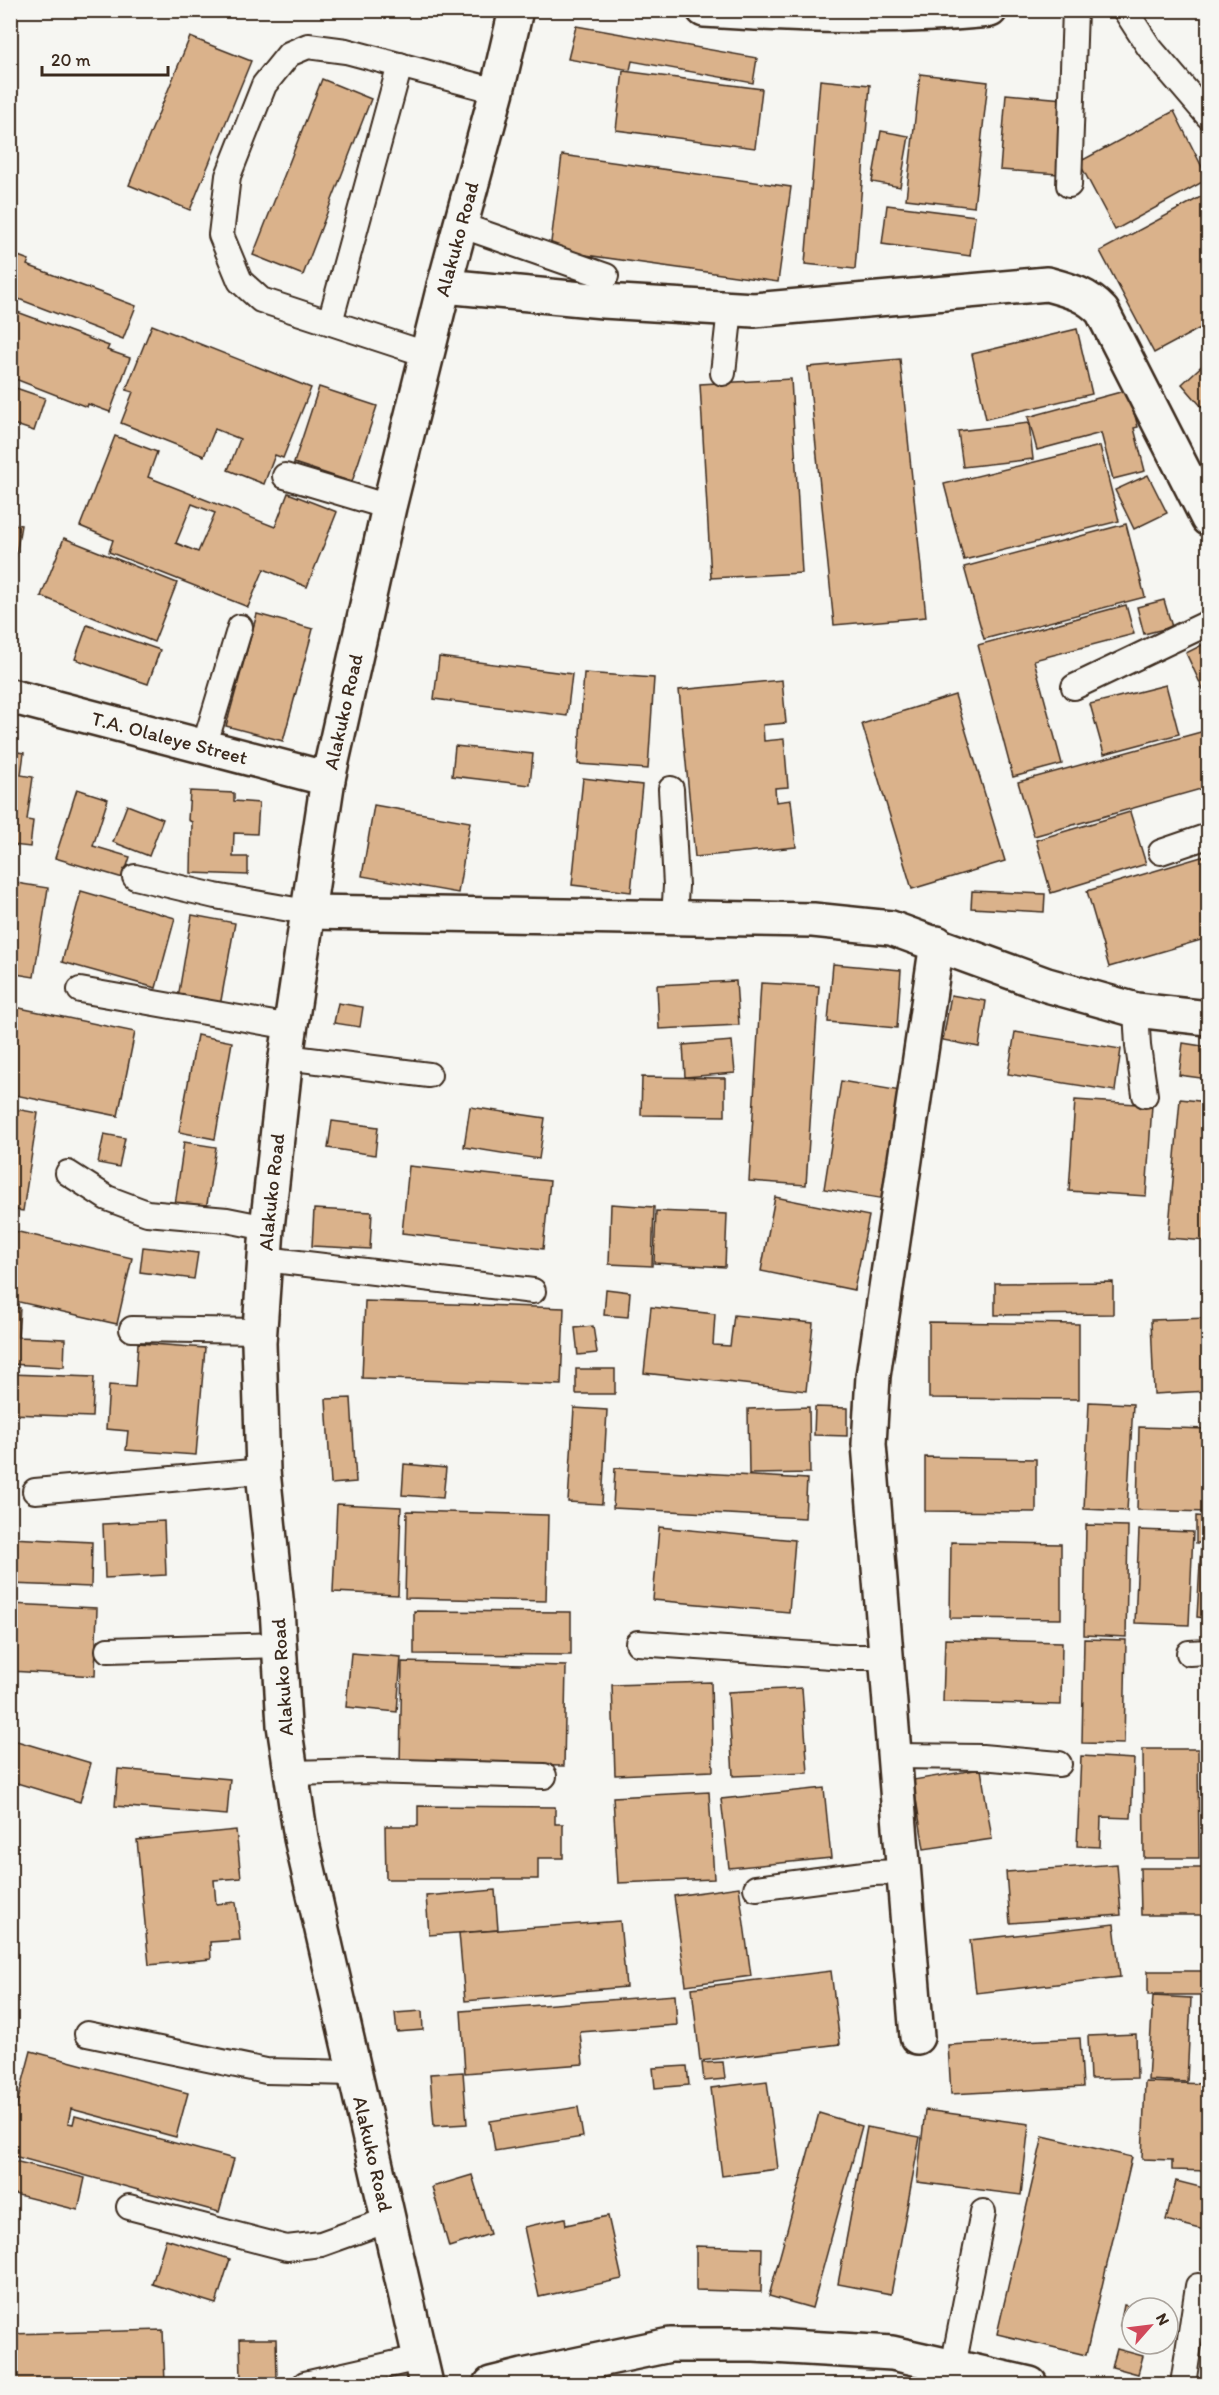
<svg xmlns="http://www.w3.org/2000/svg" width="1219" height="2395" viewBox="0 0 1219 2395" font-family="Itim,sans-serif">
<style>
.building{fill:#dab28b;stroke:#3b2a1e;stroke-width:1.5;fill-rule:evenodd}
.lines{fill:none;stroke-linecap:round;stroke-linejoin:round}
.lane-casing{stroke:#3b2a1e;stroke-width:28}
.street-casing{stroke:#3b2a1e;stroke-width:38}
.secondary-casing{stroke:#3b2a1e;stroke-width:38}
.lane{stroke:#f6f6f2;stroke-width:24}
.street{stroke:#f6f6f2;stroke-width:33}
.secondary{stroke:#f6f6f2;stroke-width:33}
.labels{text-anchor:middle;stroke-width:4.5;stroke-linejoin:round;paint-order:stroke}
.street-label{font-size:20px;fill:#3b2a1e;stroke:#f6f6f2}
</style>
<rect width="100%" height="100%" fill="#f6f6f2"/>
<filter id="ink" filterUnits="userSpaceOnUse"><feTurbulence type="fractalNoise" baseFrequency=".0167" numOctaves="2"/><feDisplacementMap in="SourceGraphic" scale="12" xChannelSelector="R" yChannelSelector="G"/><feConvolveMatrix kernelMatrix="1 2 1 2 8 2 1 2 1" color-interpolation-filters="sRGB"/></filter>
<g filter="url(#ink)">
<g class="building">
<polygon points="576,26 757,58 753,83 632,61 630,70 568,59"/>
<polygon points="190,37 251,61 190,210 129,185"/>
<polygon points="623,71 762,89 755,148 616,130"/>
<polygon points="920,74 988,82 974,207 906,199"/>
<polygon points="322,79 371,99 303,275 253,255"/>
<polygon points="820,80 870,85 855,269 805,264"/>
<polygon points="1006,94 1064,99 1058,174 1000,170"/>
<polygon points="1174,111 1208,179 1115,230 1079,162"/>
<polygon points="881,131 909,136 900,187 872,182"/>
<polygon points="562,155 791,187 778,282 550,250"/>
<polygon points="1208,193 1208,324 1154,353 1100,251"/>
<polygon points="887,205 975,216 970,256 882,244"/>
<polygon points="10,253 29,260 27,265 136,306 123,339 16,298 12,310 109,346 107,350 130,358 110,412 88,404 87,407 10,377"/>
<polygon points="152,325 311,388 283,458 275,455 264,484 228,470 240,439 215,429 204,456 121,423 133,392 126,390"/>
<polygon points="1077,329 1092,394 986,419 972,354"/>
<polygon points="900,359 926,617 834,625 808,367"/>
<polygon points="1208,360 1208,414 1182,384"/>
<polygon points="791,379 802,573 711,578 700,384"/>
<polygon points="10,386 45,398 34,431 10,423"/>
<polygon points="319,387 377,406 352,482 294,463"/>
<polygon points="1128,390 1138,427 1134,428 1145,471 1113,479 1101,433 1037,450 1028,417"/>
<polygon points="1029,423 1033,459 963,467 958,431"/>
<path d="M115,436L157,452L148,477L275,527L288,493L337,512L307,587L264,569L248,607L109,552L113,540L80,526ZM192,504L215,513L198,552L176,543Z"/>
<polygon points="1100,446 1119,521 964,560 944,484"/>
<polygon points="1148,475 1167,513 1134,529 1115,490"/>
<polygon points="10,524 21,525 12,579 10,578"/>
<polygon points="1126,524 1145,597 984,639 964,567"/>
<polygon points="64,538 177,583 154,642 41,596"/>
<polygon points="1164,600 1172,627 1144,634 1137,607"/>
<polygon points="1126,605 1134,634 1034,660 1062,764 1013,777 978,645"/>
<polygon points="257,614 313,629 283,741 226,726"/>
<polygon points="87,625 160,650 148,684 75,659"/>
<polygon points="1208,642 1208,700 1186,653"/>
<polygon points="439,657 572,674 567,716 434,699"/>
<polygon points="584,673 654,678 648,769 578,764"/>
<polygon points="782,680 786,723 763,725 764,741 784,739 788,787 775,788 776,802 791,800 796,847 695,857 679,690"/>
<polygon points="1166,685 1179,734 1104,754 1090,704"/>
<polygon points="955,695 1005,861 912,889 862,724"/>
<polygon points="1208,730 1208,787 1034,836 1018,782"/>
<polygon points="455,746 533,754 530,785 452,776"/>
<polygon points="10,751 24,753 21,775 33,777 27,820 33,821 30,847 13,845 12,851 10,851"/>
<polygon points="583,778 642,785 631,892 572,885"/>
<polygon points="77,789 108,799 93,846 130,857 123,878 55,858"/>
<polygon points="190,791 234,793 234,801 259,803 257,834 234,833 233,857 248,857 248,875 191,873 192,822 188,820"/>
<polygon points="127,805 163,819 149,856 113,842"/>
<polygon points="374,805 470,822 458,893 362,876"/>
<polygon points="1130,812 1146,864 1051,893 1036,840"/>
<polygon points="1208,855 1208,938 1109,967 1087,891"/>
<polygon points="10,882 48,888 34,977 10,973"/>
<polygon points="81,891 175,918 156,988 62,962"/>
<polygon points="972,891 1045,894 1044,912 971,908"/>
<polygon points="192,915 235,923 220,1006 178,998"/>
<polygon points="833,964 901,970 897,1028 828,1022"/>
<polygon points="736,981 739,1025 659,1029 657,985"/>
<polygon points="761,983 819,986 806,1185 749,1181"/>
<polygon points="951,995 986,1001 979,1047 943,1040"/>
<polygon points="338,1003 363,1007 360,1027 334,1023"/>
<polygon points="10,1006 135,1032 118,1116 10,1094"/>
<polygon points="1015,1032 1121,1049 1115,1091 1008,1074"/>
<polygon points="197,1035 232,1042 215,1139 179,1132"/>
<polygon points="732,1041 735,1073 685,1077 683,1045"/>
<polygon points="1183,1043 1208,1047 1208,1079 1179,1075"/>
<polygon points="642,1077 725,1078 725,1116 641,1115"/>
<polygon points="841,1081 901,1091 885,1199 824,1189"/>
<polygon points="1180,1099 1208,1102 1208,1241 1168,1238"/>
<polygon points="1075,1100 1152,1105 1146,1196 1069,1191"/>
<polygon points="470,1107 545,1118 539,1159 464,1147"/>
<polygon points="10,1108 38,1113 23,1211 10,1209"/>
<polygon points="332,1121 378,1127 375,1155 328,1148"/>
<polygon points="104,1134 125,1138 119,1167 98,1163"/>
<polygon points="184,1142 216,1147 206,1210 175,1205"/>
<polygon points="409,1166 550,1181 543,1249 402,1233"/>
<polygon points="775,1197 869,1216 854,1290 761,1271"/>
<polygon points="611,1204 654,1207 652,1266 609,1264"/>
<polygon points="314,1209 372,1212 370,1249 312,1246"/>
<polygon points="656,1211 727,1214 725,1267 654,1263"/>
<polygon points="10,1230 132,1258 117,1324 10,1300"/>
<polygon points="143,1247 198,1253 194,1279 140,1272"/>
<polygon points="1113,1282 1113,1314 995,1315 995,1283"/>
<polygon points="606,1289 630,1292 628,1317 604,1315"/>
<polygon points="365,1301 564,1308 561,1385 362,1378"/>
<polygon points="10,1307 20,1308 18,1337 65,1339 64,1367 10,1364"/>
<polygon points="651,1307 715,1314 713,1345 730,1346 734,1315 813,1323 806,1391 644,1373"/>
<polygon points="1208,1318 1208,1391 1154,1394 1151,1320"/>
<polygon points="929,1322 1079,1324 1079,1399 929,1398"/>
<polygon points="593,1326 597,1353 578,1355 575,1328"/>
<polygon points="138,1343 205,1348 196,1455 126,1450 128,1431 106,1429 109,1385 135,1387"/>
<rect x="576" y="1369" width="39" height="25"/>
<polygon points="10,1374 94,1377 92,1417 10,1414"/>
<polygon points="351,1398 356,1482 331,1484 326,1399"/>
<polygon points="1089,1402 1133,1404 1127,1511 1084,1509"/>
<polygon points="809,1407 810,1473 749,1474 748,1409"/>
<polygon points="815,1407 847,1408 847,1436 814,1435"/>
<polygon points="574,1408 607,1410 602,1504 568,1502"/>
<polygon points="1139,1427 1208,1429 1208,1512 1137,1510"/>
<polygon points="925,1457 1036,1459 1036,1512 925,1511"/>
<polygon points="404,1464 446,1468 443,1498 402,1495"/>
<polygon points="615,1468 807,1479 805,1518 613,1508"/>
<polygon points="337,1504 401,1507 398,1595 333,1592"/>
<polygon points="407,1511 548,1515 546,1601 405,1598"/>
<polygon points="1196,1516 1208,1517 1208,1543 1196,1543"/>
<polygon points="164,1521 166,1575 105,1578 103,1524"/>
<polygon points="1086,1525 1128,1526 1126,1637 1084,1635"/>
<polygon points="659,1527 795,1540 789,1612 653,1600"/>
<polygon points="1139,1530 1193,1532 1189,1625 1135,1623"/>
<polygon points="10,1538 92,1542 91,1587 10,1584"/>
<polygon points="951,1542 1061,1544 1061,1619 950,1618"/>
<polygon points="1201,1547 1208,1548 1208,1618 1197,1617"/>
<polygon points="10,1604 97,1608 95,1676 10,1671"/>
<polygon points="414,1611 571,1612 571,1655 414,1654"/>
<polygon points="945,1639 1062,1642 1061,1705 943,1702"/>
<polygon points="1084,1639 1126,1640 1124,1744 1082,1743"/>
<polygon points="351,1653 401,1657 397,1712 346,1707"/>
<polygon points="402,1662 566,1666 564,1766 400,1763"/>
<polygon points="711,1682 713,1771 615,1775 612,1685"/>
<polygon points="802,1688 808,1773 733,1776 728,1692"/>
<polygon points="10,1739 91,1763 80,1802 10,1781"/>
<polygon points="1143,1749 1198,1749 1199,1858 1144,1858"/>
<polygon points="1081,1756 1134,1759 1131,1818 1101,1817 1100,1847 1077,1846"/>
<polygon points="118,1769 230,1779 227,1815 115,1806"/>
<polygon points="981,1769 992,1839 924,1849 913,1780"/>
<polygon points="824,1788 831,1858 729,1868 721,1799"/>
<polygon points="709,1792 714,1879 618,1883 613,1797"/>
<polygon points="418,1806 555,1807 555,1824 563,1824 563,1858 538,1858 538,1879 386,1879 385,1826 418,1826"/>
<polygon points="236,1830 241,1878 214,1880 216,1904 236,1902 240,1940 210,1942 211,1959 149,1965 137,1840"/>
<polygon points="1117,1864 1121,1915 1010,1923 1006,1872"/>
<polygon points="1140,1868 1208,1868 1208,1915 1141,1915"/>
<polygon points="739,1887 751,1976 686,1985 674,1896"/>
<polygon points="495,1890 498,1930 429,1935 426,1896"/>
<polygon points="620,1921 626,1987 465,2001 459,1933"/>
<polygon points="1114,1924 1120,1977 976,1993 970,1940"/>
<polygon points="831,1971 840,2044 700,2061 692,1988"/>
<rect x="1148" y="1971" width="60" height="24"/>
<polygon points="675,1995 677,2025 580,2032 583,2064 465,2073 461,2011"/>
<polygon points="1153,1996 1191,1998 1187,2082 1148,2080"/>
<polygon points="422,2011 423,2030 397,2032 395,2013"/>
<polygon points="1136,2034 1137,2078 1090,2079 1088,2036"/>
<polygon points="1080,2038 1083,2087 951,2094 948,2045"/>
<polygon points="31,2051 188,2093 176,2137 71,2109 68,2123 73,2124 75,2116 234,2159 219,2212 10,2155 10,2130"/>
<polygon points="723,2062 725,2079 704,2081 702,2063"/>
<polygon points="687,2066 689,2085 655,2088 653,2068"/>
<polygon points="463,2072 467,2124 434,2126 430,2074"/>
<polygon points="767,2081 778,2169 722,2176 711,2088"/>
<polygon points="1145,2082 1208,2084 1208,2171 1172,2170 1172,2160 1142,2159"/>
<polygon points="578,2107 583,2137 495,2151 490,2121"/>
<polygon points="925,2110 1029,2124 1021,2195 917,2182"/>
<polygon points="819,2113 862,2126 812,2308 769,2296"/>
<polygon points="867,2127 920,2137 891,2294 838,2284"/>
<polygon points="1043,2136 1132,2157 1086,2355 997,2334"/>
<polygon points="10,2160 85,2178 78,2210 10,2193"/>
<polygon points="472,2175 490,2234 449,2247 432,2187"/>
<polygon points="1176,2181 1208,2189 1208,2231 1166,2220"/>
<polygon points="608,2216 622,2279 539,2297 524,2227 565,2218 566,2225"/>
<polygon points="166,2239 230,2259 216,2304 152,2284"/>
<polygon points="696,2246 762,2248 761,2292 696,2290"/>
<polygon points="1124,2305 1136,2308 1132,2308 1132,2329 1120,2326"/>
<polygon points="163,2330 165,2384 10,2384 10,2334"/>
<polygon points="240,2339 276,2339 277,2379 241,2379"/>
<polygon points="1117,2349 1143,2356 1138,2374 1112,2367"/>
</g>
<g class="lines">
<g class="lane-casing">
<g id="lane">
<polyline points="1125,10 1149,47 1208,116"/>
<polyline points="1069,185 1075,10"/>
<polyline points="460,225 606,276"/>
<polyline points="330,322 400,65"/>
<polyline points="426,354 261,300 240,281 221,235 228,176 264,85 289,54 308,46 346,51 497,91"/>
<polyline points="723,373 730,309"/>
<polyline points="285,476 389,507"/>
<polyline points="1074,687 1208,623"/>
<polyline points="204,747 240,627"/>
<polyline points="671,789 676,886 674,918"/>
<polyline points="1161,852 1208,836"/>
<polyline points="135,877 215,896 307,912"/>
<polyline points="80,990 291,1027"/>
<polyline points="1136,1010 1138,1046 1145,1095"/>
<polyline points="286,1057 429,1075"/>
<polyline points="68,1173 107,1198 147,1213 227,1220 267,1228"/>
<polyline points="265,1259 533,1291"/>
<polyline points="132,1329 260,1331"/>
<polyline points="35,1491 263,1471"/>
<polyline points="638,1643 846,1657 887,1657"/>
<polyline points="108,1650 279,1645"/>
<polyline points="1189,1653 1208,1652"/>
<polyline points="894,1756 982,1757 1059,1764"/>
<polyline points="291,1773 367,1771 544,1776"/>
<polyline points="756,1888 872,1873 904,1872"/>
<polyline points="87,2034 266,2071 354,2073"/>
<polyline points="129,2207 287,2248 321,2244 388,2220"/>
<polyline points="953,2367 983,2212"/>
<polyline points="305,2384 419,2358"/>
<polyline points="1183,2384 1198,2286"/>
</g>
</g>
<g class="street-casing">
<g id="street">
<path d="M704,10C800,16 895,19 990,10"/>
<path d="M444,286L603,301L754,310L1047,284C1069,290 1086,294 1102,311L1208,519"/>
<path id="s1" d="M10,696L328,779"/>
<polyline points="307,912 813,920 891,928 1047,985 1136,1010 1208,1018"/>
<polyline points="917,2037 869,1444 873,1376 937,943"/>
<polyline points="491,2384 523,2376 670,2345 754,2345 892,2353 1030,2384"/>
</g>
</g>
<g class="secondary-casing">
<g id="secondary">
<path id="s2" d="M426,2384L301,1838L284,1725L277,1608L263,1471L259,1343L267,1228L286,1057L328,779L389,507L444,286L497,91L516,10"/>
</g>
</g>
<use href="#lane" class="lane"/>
<use href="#street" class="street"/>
<use href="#secondary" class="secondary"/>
</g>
</g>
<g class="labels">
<g class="street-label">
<text dy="7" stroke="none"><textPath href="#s2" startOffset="2181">Alakuko Road</textPath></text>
<text dy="7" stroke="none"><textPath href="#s2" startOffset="1695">Alakuko Road</textPath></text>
<text dy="7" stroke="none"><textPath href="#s1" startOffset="165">T.A. Olaleye Street</textPath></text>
<text dy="7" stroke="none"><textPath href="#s2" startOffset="1209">Alakuko Road</textPath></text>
<text transform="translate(282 1677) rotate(-94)" y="7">Alakuko Road</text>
<text transform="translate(373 2154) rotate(77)" y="7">Alakuko Road</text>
</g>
</g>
<rect width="1219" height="2395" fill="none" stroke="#f6f6f2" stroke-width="36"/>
<rect x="18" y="18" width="1183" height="2359" fill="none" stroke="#3b2a1e" stroke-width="2" filter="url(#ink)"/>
<g transform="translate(1150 2326) rotate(62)"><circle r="28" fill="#f6f6f2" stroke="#aba49d" stroke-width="1.5"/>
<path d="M0-4.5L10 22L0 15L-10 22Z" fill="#d1495b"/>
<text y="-9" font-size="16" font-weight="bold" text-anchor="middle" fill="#3b2a1e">N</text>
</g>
<path d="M42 66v9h126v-9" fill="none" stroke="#3b2a1e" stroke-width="3"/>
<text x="51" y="66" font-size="18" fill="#3b2a1e" stroke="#f6f6f2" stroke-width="4.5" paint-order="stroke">20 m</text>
</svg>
